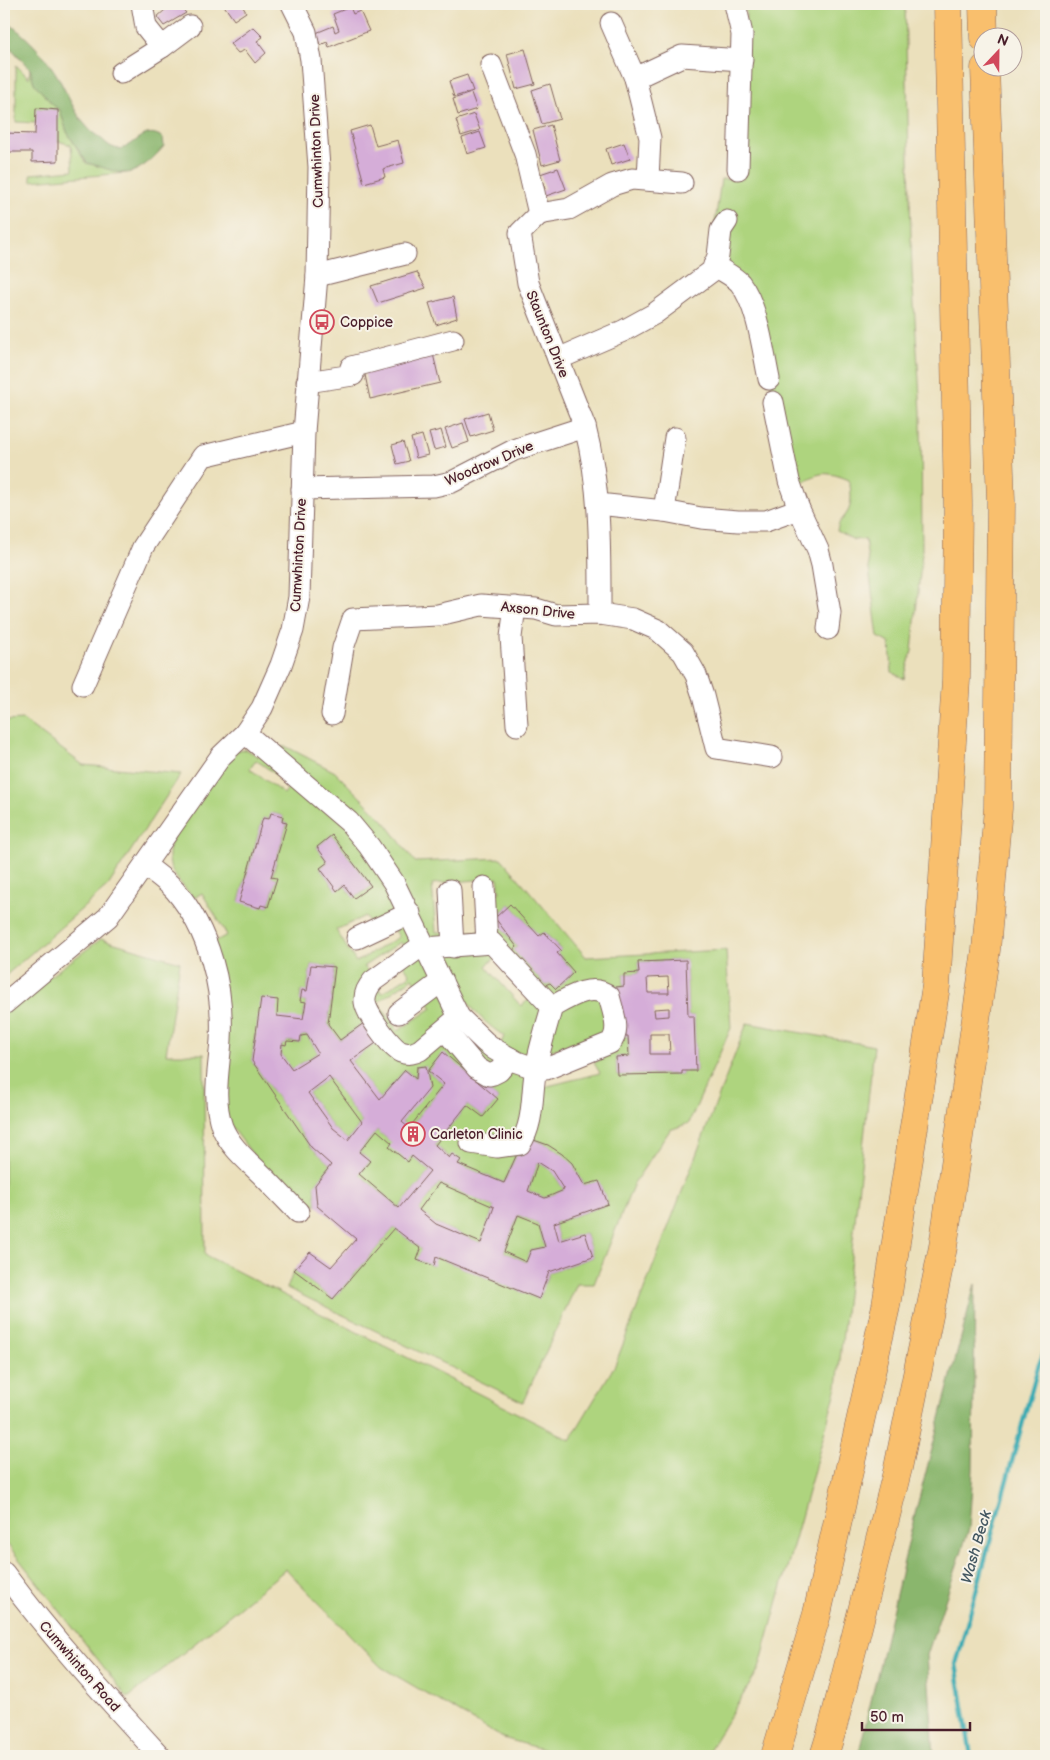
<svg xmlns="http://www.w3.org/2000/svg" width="1050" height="1760" viewBox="0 0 1050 1760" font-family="'Balsamiq Sans',sans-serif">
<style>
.green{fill:#aed47e;stroke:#7c7a54;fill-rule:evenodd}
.forest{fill:#8ab66d;stroke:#6a6a4c}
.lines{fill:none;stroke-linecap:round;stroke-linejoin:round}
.stream{stroke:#39abb3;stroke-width:4.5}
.building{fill:#d5add8;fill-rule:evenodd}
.minor-casing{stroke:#82635e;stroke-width:23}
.highway-casing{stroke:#82635e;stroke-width:29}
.minor{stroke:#fff;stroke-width:21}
.highway{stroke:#f9bf6d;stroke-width:28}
.labels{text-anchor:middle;stroke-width:4;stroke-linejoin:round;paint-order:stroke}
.street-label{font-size:14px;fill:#4a1f2b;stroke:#f7f3e8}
.poi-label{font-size:14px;fill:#4a1f2b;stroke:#f7f3e8;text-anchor:start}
.water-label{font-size:15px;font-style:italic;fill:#435761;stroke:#f7f3e8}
</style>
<rect width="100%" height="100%" fill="#f7f3e8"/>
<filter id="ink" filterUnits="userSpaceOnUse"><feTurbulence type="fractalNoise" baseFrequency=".02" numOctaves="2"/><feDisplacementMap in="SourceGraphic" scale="10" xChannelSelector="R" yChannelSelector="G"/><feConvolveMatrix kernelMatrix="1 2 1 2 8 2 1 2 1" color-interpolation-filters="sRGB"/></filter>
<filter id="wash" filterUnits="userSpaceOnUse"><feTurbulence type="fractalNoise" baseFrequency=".0096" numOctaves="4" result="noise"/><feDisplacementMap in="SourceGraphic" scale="20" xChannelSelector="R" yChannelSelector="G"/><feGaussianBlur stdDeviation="1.12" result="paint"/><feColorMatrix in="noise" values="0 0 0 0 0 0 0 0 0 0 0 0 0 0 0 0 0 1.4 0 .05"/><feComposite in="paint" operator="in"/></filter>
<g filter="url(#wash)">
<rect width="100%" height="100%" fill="#ebe0bc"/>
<g class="green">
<path d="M746,4H905L912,273L921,412L922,553L912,651L904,679L892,672L890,643L878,637L865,539L854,540L837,531C839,520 841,522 847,513C853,504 851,490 849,480C820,468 817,474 792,489L782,420L764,361L729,270L715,223L721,179H743Z"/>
<polygon points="16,65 29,78 30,69 34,83 54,106 60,110 67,132 86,163 126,173 31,181 31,174 73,170 71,145 58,141 57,110 37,108 36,123 16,122"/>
<polygon points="23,720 83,765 181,774 108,886 4,977 4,721"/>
<path d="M277,747H287L335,772L385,822L415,862L501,858L586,957L726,950L731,1028L689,1123L670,1130L634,1183L594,1284H577L523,1402L287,1288L294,1270L333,1299L394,1228L421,1249L418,1260L433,1266L436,1257L539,1299L549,1272L593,1257L585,1233L559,1241L554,1223L608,1204L599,1182L584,1185C571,1159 557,1146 529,1138L522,1156L517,1154L504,1183L458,1164L435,1145L467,1105L483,1117L498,1099L443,1053L428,1071L444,1084L409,1128L402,1122L426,1066L417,1067L416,1079L405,1070L380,1099L351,1061L379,1041L364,1023L340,1040L328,1024L335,967L311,965L307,991H301L300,1001L306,1002L303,1019L255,1035L252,1061L311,1147L331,1165L315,1185L317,1206L259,1163L226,1119L214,942L227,935L202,893L194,898C175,876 163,869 172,839L233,752C244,747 248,750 257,756ZM256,760L290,785L284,794L250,769ZM272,813L283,816L282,822L287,823L272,877L277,878L268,907L261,905L260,907L239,901L263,818L269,819ZM332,835L371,887L354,898L344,885L336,890L320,868L328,862L317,847ZM498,878L500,892L491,895L493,931L436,932L432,884ZM510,904L539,936L544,932L561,949L557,953L574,972L556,989L550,983L545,985L513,950L517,947L495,918ZM365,916L372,926L388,919L399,937L356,962L336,930ZM401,942L407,952L399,957L410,975L382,993L364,966ZM495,958L531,998L521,1006L486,966ZM686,960L688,1016H694L696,1071H682V1074L617,1075L616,1057L629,1056L628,1036L617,1014L616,987L624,986V974L639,973L638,962ZM449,963C461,997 474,1016 504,1036L500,1046L460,1008L440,965ZM413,978L432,1008L398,1031L378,1002ZM594,1035L603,1057L594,1063L600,1073L544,1087L542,1076L550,1051Z"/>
<polygon points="101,939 180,962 166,1054 204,1054 205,1255 570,1440 615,1365 747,1023 874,1046 837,1387 759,1669 706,1755 567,1756 503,1738 381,1667 286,1569 128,1698 4,1540 4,1013 16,1001"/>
<polygon points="307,1035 318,1053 292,1069 281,1054 282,1044 286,1044 287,1041 300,1042 301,1036"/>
<polygon points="329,1077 362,1122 348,1140 333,1128 308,1093"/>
<polygon points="377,1130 392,1143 408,1161 412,1156 430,1171 399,1208 359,1174 370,1161 359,1152"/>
<polygon points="538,1162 552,1171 564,1190 545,1198 528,1191"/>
<polygon points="439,1183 494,1207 481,1243 436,1224 419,1210"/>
<polygon points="518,1215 538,1223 545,1247 531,1250 526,1262 504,1252"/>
</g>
<g class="forest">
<path d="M4,20C22,32 40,50 53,69C64,85 74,114 88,128C92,133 98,136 103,140C105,142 109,146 112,147C132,157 141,121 163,138L164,146C156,156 139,173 125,173C116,173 97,165 87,163L67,132L60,110L54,106L34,83L30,69L9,46L4,43Z"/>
<polygon points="975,1284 973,1470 969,1529 927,1655 934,1756 858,1756 915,1514"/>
</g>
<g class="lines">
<polyline class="stream" points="971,1756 956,1664 1038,1367 1046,1347"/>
</g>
<g id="blocks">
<g class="building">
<polygon points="159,4 178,4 186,13 164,26 157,17 165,10"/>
<polygon points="223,4 241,4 246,12 234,20"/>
<polygon points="350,7 353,14 360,11 369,31 329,47 327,42 320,45 316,33 333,26 335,32 339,30 333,14"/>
<polygon points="253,27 263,37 257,41 266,53 255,63 245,50 238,53 230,44"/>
<polygon points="525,49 535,84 516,89 507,54"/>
<polygon points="467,75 473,91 454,97 449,81"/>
<polygon points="550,84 560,119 542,124 532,90"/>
<polygon points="471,93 477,109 458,115 453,99"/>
<polygon points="36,108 58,110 58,161 32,162 32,152 4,152 4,133 35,134"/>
<polygon points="474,114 480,130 461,136 456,120"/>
<polygon points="370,125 376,146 398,140 404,163 383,169 385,177 364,183 350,131"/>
<polygon points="551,125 560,160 542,165 533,130"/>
<polygon points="480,132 486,148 467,154 462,138"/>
<polygon points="624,143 630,159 611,165 606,149"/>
<polygon points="558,168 566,189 543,197 541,191 545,189 540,174"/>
<polygon points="417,272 426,288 378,303 371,286"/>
<polygon points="453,297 457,318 436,325 429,303"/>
<polygon points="433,354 440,383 370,399 364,370"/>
<polygon points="488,412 493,430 471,437 465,419"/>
<polygon points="463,423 469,442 452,448 445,429"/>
<polygon points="441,430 446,447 434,450 429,433"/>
<polygon points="422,435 428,455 416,458 411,438"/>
<polygon points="403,442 409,461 397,464 392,445"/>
<polygon points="271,813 283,816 282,822 287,823 271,877 277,878 268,907 261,905 260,908 239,902 263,818 269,819"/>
<polygon points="332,835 371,886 354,898 344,885 337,891 320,868 328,862 317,847"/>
<polygon points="510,904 539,936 544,932 561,950 557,953 574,972 556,989 550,983 545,985 513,950 517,947 495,918"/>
<path d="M686,960L688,1016H694L696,1071H682V1074L617,1075L616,1057L629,1056L628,1036H623L617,1014L616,987L624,986V974L639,973L638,962ZM668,977L669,993H648L647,978ZM669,1008V1016L655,1017L654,1009ZM650,1034H669L670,1054H650Z"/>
<path d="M311,965L335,967L328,1024L340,1040L364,1023L379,1041L351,1061L380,1099L405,1070L416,1079L417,1067L426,1066L430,1088L402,1122L409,1128L444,1084L428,1071L443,1052L498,1099L483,1117L467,1105L435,1145L449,1158L452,1154L461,1160L458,1164L504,1183L517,1154L522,1156L528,1138L548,1145L562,1154L572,1163L584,1185L599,1181L608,1204L554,1223L559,1241L585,1233L593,1257L549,1272L539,1299L436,1257L434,1266L417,1260L421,1249L394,1228L333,1299L294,1270L310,1252L331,1267L356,1239L317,1206L315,1185L331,1165L311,1147L252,1061L261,998L278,1000L277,1016L303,1019L306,1002L300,1001L302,990L307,991ZM307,1035L318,1053L292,1069L281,1054L282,1044L286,1045L287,1041L300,1042L301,1036ZM329,1077L362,1122L348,1140L333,1128L308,1093ZM377,1130L392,1143L389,1147L408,1162L412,1156L430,1171L399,1208L359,1174L370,1161L359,1152ZM538,1162L552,1171L564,1190L545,1198L528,1191ZM439,1183L494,1207L481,1243L436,1224L419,1210ZM518,1215L538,1223L545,1247L531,1250L526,1262L504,1252Z"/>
</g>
</g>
</g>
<g filter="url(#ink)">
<use href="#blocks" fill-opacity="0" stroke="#82635e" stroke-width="1"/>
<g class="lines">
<g class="minor-casing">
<g id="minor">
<polyline points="142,4 146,27 162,47 190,26"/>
<polyline points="735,4 742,34 738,169"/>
<polyline points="611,23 635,78 650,138 648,179"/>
<path d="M491,65L525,154L539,214L520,233L528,283L585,427C601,488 600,552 600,614"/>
<polyline points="121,73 162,47"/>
<polyline points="635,78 682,56 742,60"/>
<polyline points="539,214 569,209 612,185 632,179 682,183"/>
<path d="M714,265C722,271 734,276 740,283C758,306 763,351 769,379"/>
<polyline points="317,276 405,254"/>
<polyline points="558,359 623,331 654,314 712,271 718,256 721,230 727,221"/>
<polyline points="307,382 353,375 351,367 453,340"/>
<polyline points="773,402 789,481 799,509 818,550 822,565 830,613 828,629"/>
<polyline points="302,489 434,486 452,482 514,450 585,427"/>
<polyline points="598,504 664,511 701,518 738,521 766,521 799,509"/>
<polyline points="664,511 675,438"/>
<polyline points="515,607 511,637 517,725"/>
<polyline points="83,685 143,547 203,456 304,432"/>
<polyline points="332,714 343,648 353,619 438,615 481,605 536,609 556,615 600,614 633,619 658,630 683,652 696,675 703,696 716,748 772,757"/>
<path d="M245,733L349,822L369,846L394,883L459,1017L485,1042L494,1049L517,1062L540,1070L546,1069L610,1043C622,1031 612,1010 609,996C592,982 568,998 552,1007C546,1027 540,1047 536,1068C531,1092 535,1122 520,1144L497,1147L471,1143"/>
<path d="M145,865C155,873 167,881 175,890C209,930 224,987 221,1040C219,1070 212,1098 222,1127C230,1147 248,1161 263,1176C275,1188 286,1200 298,1212"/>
<polyline points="484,887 487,943"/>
<polyline points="450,890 453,947"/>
<polyline points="357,938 410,913"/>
<path d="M423,945L373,981C368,987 364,993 365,1002C366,1013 391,1048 401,1052C409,1055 414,1053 420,1050L459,1017"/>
<polyline points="425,948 492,943 552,1007"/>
<polyline points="4,1004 108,917 221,756 245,733 262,708 281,665 293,630 299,597 304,432 317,276 319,167 311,60 306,32 292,4"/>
<polyline points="399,1013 442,981"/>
<polyline points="445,1030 477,1068 489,1075 493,1074 499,1071 510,1058"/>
<path d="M4,1573C52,1638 106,1697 160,1756"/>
</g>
</g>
<g class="highway-casing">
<g id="highway">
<polyline points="983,4 984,38"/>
<polyline points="775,1756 817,1614 886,1306 936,986 956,680 958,505 948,4"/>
<polyline points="824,1756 832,1730 898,1468 943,1247 986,950 998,808 1001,501 985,68"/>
</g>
</g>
<use href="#minor" class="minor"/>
<use href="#highway" class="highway"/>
</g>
</g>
<defs>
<g id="bus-ring" transform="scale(1.25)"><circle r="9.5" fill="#f7f3e8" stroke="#d1495b" stroke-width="1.5"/><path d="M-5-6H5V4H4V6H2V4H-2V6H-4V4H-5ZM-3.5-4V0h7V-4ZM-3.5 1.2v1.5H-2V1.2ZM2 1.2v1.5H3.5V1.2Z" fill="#d1495b"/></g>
<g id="building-ring" transform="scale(1.25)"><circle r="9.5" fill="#f7f3e8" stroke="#d1495b" stroke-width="1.5"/><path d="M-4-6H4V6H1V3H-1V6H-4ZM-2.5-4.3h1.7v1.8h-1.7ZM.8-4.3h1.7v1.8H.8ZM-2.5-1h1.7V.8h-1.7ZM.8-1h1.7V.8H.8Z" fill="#d1495b"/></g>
</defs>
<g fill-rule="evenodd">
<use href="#bus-ring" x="322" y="322"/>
<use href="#building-ring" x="413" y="1134"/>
</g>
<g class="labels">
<g class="street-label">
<text transform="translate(316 151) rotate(-92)" y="5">Cumwhinton Drive</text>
<text transform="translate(548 334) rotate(68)" y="5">Staunton Drive</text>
<text transform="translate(489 463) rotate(-23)" y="5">Woodrow Drive</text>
<text transform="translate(298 555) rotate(-87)" y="5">Cumwhinton Drive</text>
<text transform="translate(538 610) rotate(6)" y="5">Axson Drive</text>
<text transform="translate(80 1666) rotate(49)" y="5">Cumwhinton Road</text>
</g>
<g class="poi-label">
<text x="340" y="327">Coppice</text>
<text x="430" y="1139">Carleton Clinic</text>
</g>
<g class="water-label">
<text transform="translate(976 1547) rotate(-74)" y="5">Wash Beck</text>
</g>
</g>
<rect width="1050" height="1760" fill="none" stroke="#f7f3e8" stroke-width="20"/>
<g transform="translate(998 52) rotate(22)"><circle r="24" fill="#f7f3e8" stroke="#b29e9c"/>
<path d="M0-4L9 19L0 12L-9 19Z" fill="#d1495b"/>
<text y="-8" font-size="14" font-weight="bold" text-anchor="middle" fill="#4a1f2b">N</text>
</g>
<path d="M862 1722v8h108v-8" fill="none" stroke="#4a1f2b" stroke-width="2.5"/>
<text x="870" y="1722" font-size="15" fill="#4a1f2b" stroke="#f7f3e8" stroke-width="4" paint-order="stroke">50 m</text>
</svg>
